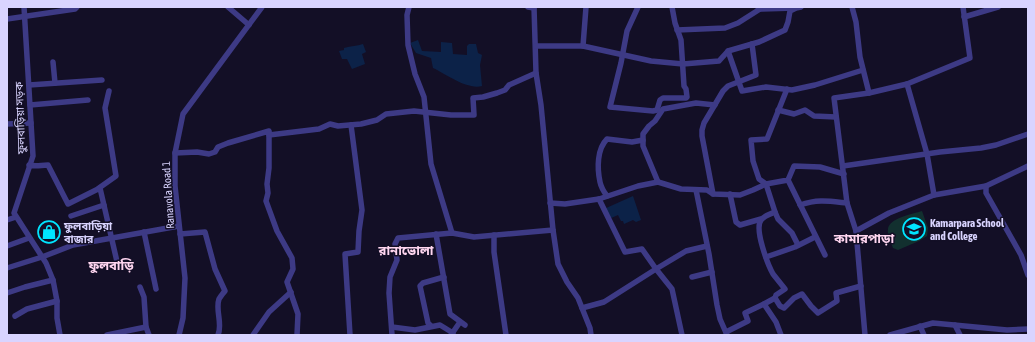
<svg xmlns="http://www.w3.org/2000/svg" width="1035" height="342" viewBox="0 0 1035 342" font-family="'Asap Condensed','Noto Sans Bengali',sans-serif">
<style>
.green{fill:#12302f}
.water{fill:#0c2248}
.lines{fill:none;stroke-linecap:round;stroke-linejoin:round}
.minor{stroke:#3d3a85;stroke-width:5.5}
.labels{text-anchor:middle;stroke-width:3;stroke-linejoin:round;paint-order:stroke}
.street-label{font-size:11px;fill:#d9d4ff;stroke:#130f26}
.poi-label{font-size:11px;font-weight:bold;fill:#d9d4ff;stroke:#130f26;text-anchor:start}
.quarter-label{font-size:13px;font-weight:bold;fill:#ffd6f0;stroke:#130f26}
</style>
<rect width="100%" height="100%" fill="#130f26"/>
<path class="green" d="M922,211L928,228L927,236L919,241L898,250L893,248C891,242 887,235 888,229C889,218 913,214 922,211Z"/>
<g class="water">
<path d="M418,40L422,51L441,52V42L452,43L453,54L467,55V46L469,44H476L478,53L482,55L480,65L482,86C467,90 446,74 433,68L431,58L416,53L410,43Z"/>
<path d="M363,44L366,52L362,54L365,64L352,69L347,59H342L339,51L344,50V48C351,46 357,46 363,44Z"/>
<polygon points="633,196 641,220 636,222 633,220 624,224 623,221 621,221 618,215 609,219 604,209"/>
</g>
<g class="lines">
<g class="minor">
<polyline points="24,7 33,156 14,213 46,263 53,280 57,301 57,318 60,335"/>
<polyline points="228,7 249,25"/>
<polyline points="409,7 407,15 408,45 415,74 424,97 431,164 452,233"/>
<polyline points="528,7 534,8"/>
<polyline points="534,7 536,73 541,105 553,230 558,264 567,282 578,298 590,328 591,335"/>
<polyline points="638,7 627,31 621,63 610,107 653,111 657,110 660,100 663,98 686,98 687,97 686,89 684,86 681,40 675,23 672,7"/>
<polyline points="758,7 760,9 795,8"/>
<polyline points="852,7 856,22 860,57 869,93 834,98 847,203 856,231 865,335"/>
<polyline points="964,17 998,7"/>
<polyline points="7,19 75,9 77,7"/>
<polyline points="677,30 725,28 738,23 760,9"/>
<polyline points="536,46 583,46 651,61 683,64 719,61 728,51 759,42 785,30 788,22 790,11 796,8 801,7"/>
<polyline points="583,46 586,7"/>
<polyline points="728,51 742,91 766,87 792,90 815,85 863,70"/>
<polyline points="53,62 55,83"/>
<polyline points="907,84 970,58 963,7"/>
<polyline points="29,85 102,80"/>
<polyline points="869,93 907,84 927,154 934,195"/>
<polyline points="30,105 88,100"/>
<polyline points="778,110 794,114 805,110 814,116 836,117"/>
<polyline points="7,124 31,123"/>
<polyline points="269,135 269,168 267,184 268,193 266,201 277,231 292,258 293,269 287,282 298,314 297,335"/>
<polyline points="175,153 197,152 209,154 215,152 218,147 228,143 269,131 269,135 319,129 330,124 338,126 361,124 377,120 386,114 414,111 451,115 474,115 473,98 483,97 497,93 505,90 509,85 536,73"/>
<path d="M29,165C36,167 41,165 48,165L68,204L100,188L118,266"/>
<polyline points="843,166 940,152 981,148 996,145 1028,134"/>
<polyline points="788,180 825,255"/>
<polyline points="658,182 643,146 643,134 649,126 655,121 663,109 696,103 715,105"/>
<polyline points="986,186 986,193 990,200 1021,255 1028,275"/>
<polyline points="99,188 116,176 105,108 109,91"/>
<polyline points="696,190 709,254 717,305 720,319 727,335"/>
<polyline points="713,194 702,136 702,130 704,123 723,91 728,86 756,75 752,44"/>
<polyline points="730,194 736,222 740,225 761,219"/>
<path d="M607,196C604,192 601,187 600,182C597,168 597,149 607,139L632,142L643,140"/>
<polyline points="599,199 625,252 642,249 656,269 672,289 682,335"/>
<polyline points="550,203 565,204 599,199 638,186 658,182 681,189 707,190 713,194 740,195 753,190 766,184 788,180 794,166 820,167 844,174"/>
<path d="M800,205C818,199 828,201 847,203"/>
<polyline points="775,212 778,219 792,233 798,245"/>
<polyline points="71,216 104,205"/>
<polyline points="7,220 16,217"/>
<polyline points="856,231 889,213 934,195 986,186 1028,166"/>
<polyline points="144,232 156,289"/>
<path d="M180,234L205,232L215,269L225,291C223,293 221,296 219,299C215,310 223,324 218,335"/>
<polyline points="436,234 450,314 465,325"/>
<polyline points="494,235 494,252 506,335"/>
<polyline points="7,246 29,238"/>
<polyline points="766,257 795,247 815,237"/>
<polyline points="7,268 42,257 73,245 179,226"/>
<polyline points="692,277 712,272"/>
<polyline points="7,293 25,287 53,280"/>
<path d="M775,298L776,295L785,289C781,284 777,279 773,274C768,265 754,229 761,220C764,216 770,214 775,212L766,184L759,179L753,161L751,140L767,139L787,89"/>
<polyline points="764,304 775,298 780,306 784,308 794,298 802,294 811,306 818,313 837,301 836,293 861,286"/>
<polyline points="582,308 604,302 656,269 686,251 707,246"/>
<polyline points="15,316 27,309 57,301"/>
<polyline points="955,325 960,335"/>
<polyline points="431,326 428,323 420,286 423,283 444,277"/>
<polyline points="920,326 924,335"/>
<polyline points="146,327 149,335"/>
<polyline points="392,327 415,330 440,325 453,333"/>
<polyline points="726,332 748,321 745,313 764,304 776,322 781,335"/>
<polyline points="107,335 146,327 144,297 140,287"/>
<polyline points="179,335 183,318 185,278 175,186 175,153 183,114 262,7"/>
<polyline points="253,335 269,312 291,292"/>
<polyline points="350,335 345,254 358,252 359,231 362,210 351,125"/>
<polyline points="392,335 389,293 390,277 397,260 395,244 398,238 452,233 474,237 553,230"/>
<polyline points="451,335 460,322"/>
<polyline points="890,335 933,323 1007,330 1028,329"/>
</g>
</g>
<defs>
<g id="school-ring" transform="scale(1.15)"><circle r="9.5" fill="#130f26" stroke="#00e5ff" stroke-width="1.5"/><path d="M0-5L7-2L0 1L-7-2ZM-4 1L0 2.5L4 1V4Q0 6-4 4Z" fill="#00e5ff"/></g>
<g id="shop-ring" transform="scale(1.15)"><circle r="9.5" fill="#130f26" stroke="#00e5ff" stroke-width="1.5"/><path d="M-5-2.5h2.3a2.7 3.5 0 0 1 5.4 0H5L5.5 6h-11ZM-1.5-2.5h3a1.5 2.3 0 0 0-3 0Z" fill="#00e5ff"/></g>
</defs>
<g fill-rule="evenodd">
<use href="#school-ring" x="914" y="229"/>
<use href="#shop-ring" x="49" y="232"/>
</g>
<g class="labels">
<g class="street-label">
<text transform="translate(20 118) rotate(-92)" y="4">ফুলবাড়িয়া সড়ক</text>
<text transform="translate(168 195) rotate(-94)" y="4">Ranavola Road 1</text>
</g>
<g class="poi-label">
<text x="930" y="227">Kamarpara School<tspan x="930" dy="13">and College</tspan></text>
<text x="64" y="230">ফুলবাড়িয়া<tspan x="64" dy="13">বাজার</tspan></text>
</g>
<g class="quarter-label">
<text x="864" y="243">কামারপাড়া</text>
<text x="406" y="255">রানাভোলা</text>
<text x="111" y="270">ফুলবাড়ি</text>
</g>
</g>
<rect width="1035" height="342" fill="none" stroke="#d9d4ff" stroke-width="16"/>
</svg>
